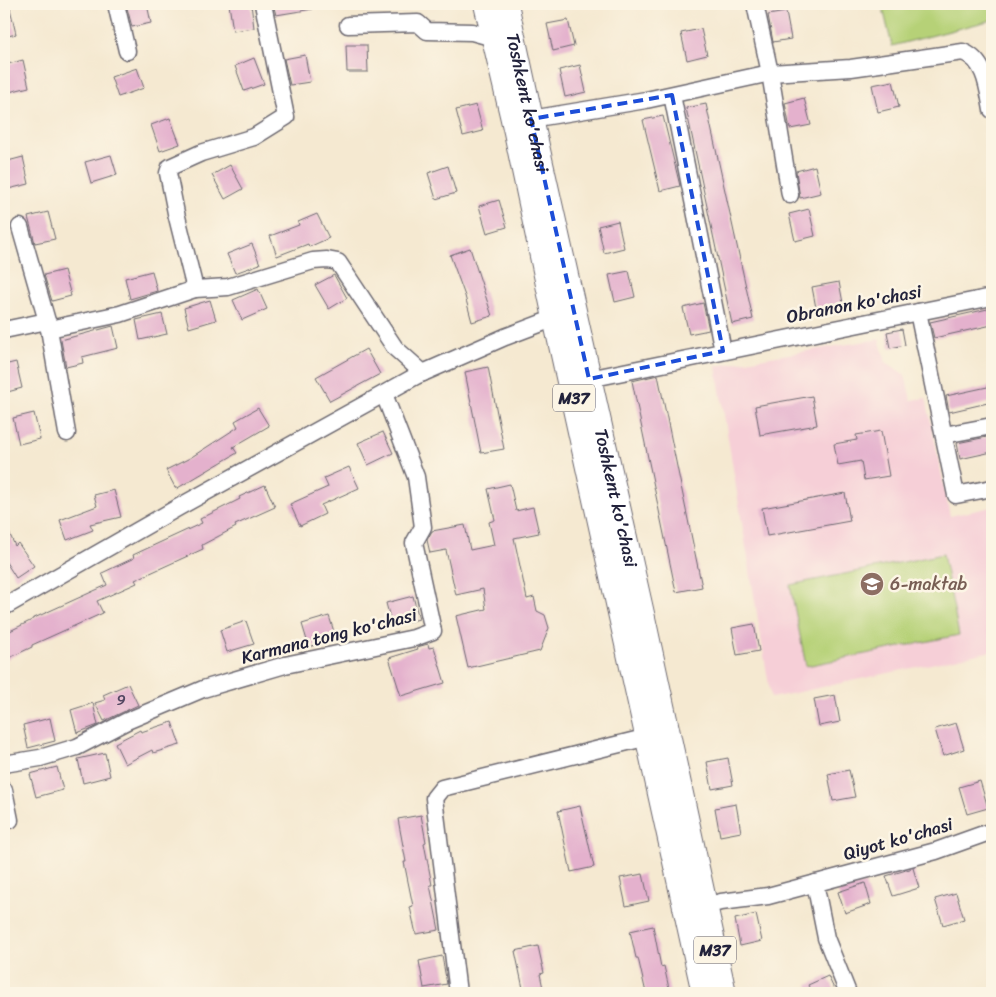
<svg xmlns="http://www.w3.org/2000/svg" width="996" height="997" viewBox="0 0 996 997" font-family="Sriracha,sans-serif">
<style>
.built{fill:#f6cfd7}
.green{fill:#b6d177;stroke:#6c7a59}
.building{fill:#e4b1cd}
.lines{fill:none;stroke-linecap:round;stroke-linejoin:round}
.minor-casing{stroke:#6c6870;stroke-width:19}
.highway-casing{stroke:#6c6870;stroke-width:26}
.minor{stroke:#fff;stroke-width:16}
.highway{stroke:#fff;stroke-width:24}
.marked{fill:none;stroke:#1d4ed8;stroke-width:4;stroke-dasharray:10 6;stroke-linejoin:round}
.labels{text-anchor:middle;stroke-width:5;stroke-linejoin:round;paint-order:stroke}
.number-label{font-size:15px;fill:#524660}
.shield{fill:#fcf5e5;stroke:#63616e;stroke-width:1}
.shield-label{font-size:16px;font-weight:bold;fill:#22223b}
.street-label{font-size:18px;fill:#22223b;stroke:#fcf5e5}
.education-label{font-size:18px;fill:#785e54;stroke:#fcf5e5;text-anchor:start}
</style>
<rect width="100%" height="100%" fill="#fcf5e5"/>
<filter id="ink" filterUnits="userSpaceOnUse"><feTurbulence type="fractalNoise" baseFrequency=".02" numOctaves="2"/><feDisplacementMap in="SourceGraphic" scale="10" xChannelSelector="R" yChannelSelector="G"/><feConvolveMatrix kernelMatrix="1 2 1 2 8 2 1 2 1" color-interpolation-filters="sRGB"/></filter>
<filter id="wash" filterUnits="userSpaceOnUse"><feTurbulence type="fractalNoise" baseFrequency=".0096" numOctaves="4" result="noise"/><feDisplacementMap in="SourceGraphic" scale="20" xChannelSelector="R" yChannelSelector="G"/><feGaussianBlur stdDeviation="1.12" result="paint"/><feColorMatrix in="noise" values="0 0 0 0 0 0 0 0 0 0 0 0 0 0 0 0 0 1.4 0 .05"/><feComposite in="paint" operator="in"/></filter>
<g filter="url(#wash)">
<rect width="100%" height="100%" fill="#f5e9d1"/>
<polygon class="built" points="879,339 886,362 905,375 911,400 926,398 950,516 992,507 992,651 771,698 716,366"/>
<g class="green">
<polygon points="882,4 992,4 992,20 892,46"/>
<polygon points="943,554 959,635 806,666 790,585"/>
</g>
<g id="blocks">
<g class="building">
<polygon points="4,4 9,4 16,34 4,37"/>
<polygon points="126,4 147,4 151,23 132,27"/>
<polygon points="229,4 251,4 254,28 233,31"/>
<polygon points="273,4 313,4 313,9 276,15"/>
<polygon points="786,12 791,39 773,42 768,15"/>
<polygon points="568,20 574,46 553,51 547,24"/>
<polygon points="701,29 707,55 687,60 681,33"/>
<polygon points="346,45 367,45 368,72 347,72"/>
<polygon points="305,55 310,82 290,85 284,59"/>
<polygon points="254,58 264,84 244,91 235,66"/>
<polygon points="23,60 29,87 9,92 4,65"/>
<polygon points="580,65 586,92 565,97 559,70"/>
<polygon points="137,68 144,88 118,97 111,77"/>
<polygon points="893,81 899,107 878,112 872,85"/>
<polygon points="804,98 811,125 790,129 785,103"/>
<polygon points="706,104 753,319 732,324 686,108"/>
<polygon points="476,105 483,131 463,136 456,110"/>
<polygon points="663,116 680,186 660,191 643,120"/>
<polygon points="170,118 180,144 160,151 151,125"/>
<polygon points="111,155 117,175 91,183 85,162"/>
<polygon points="23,157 29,184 8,189 4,162"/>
<polygon points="230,165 243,189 225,199 212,175"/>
<polygon points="448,166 456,193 436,199 428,173"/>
<polygon points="815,166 821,193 800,198 796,171"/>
<polygon points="499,200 507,227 487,233 479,206"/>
<polygon points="809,209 815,236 795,241 789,214"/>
<polygon points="48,212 55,239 35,243 28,217"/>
<polygon points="317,214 329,238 309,247 308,244 277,256 270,236 299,225 298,222"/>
<polygon points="618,221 624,248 604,253 598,226"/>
<polygon points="252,244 260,264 235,273 227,254"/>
<polygon points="470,248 492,316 472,322 465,296 450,255"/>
<polygon points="64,270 71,296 52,301 44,275"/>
<polygon points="152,271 157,291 130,299 125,278"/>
<polygon points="629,271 635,297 615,302 609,275"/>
<polygon points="334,275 347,298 329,309 315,285"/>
<polygon points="839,282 843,303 816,308 812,287"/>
<polygon points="258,289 267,309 242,320 233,300"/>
<polygon points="210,300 216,320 189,328 184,308"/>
<polygon points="703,303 709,330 689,334 683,308"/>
<polygon points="992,308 992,325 934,338 930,322"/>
<polygon points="162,314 167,334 140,340 136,320"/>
<polygon points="113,326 118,348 82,357 83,363 66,367 61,340"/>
<polygon points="902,329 905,345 890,348 887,332"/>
<polygon points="366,349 380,374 330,401 316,377"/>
<polygon points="16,362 22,388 4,393 4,365"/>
<polygon points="488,367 504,449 481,453 465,372"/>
<polygon points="658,375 702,587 676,592 632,381"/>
<polygon points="992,386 992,402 949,412 946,396"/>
<polygon points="812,396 817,425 760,435 755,406"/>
<polygon points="258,408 269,426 233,447 237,453 176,489 166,470 190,458 238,427 235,421"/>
<polygon points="34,413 40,439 19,444 13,418"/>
<polygon points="881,431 889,476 864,480 861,461 838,465 834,444 857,440 856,435"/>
<polygon points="383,432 393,453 368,465 358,443"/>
<polygon points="992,436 992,452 960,459 957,443"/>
<polygon points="349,467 359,488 321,505 325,514 300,526 290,504 328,487 324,478"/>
<polygon points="510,484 516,511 533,507 539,533 514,538 527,599 534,597 537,611 545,615 549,628 540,651 468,668 456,616 486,609 483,589 456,595 446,550 430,553 427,540 432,531 465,525 470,550 494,545 489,522 495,520 488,489"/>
<polygon points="265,485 275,507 235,525 236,527 202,545 203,549 135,580 137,583 97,601 103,613 32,645 32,647 7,659 4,652 4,634 32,620 32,619 107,585 102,573 134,558 133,555 202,523 200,519 240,499 239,497"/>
<polygon points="114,490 121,517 90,524 93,530 67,540 60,520 97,506 94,495"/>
<polygon points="845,493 850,521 767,536 762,508"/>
<polygon points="4,521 15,546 18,543 34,566 16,578 4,559"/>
<polygon points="413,596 419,619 392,626 386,603"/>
<polygon points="329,616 336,638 309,647 302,624"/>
<polygon points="246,621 254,644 227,652 220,630"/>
<polygon points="754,624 759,651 737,655 732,628"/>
<polygon points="428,644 429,648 434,647 445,683 401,696 389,658 418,649 417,647"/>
<polygon points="128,684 138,705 104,721 95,703 105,700 103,695"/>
<polygon points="835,695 840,722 819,726 814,699"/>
<polygon points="93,703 98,725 77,733 71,710"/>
<polygon points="50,718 55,741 28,748 23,725"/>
<polygon points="172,722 180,745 153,753 152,750 125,764 115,743 140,730 141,732"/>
<polygon points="956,723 964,749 943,756 935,729"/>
<polygon points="105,753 110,776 83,783 78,759"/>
<polygon points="728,758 733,785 712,789 707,762"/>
<polygon points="57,767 63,790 36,797 30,774"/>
<polygon points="849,770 855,797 833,801 828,774"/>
<polygon points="980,781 988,808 967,814 959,787"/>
<polygon points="736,804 741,832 720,836 715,808"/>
<polygon points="580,806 594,867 571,872 558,811"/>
<polygon points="421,815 426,842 424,843 432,885 430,885 439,930 416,934 410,907 413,906 404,862 406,862 398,819"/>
<polygon points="913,868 919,888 893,896 886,876"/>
<polygon points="643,874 649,901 626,906 620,878"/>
<polygon points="865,883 871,904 845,913 838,892"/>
<polygon points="956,893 964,919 943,925 935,899"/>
<polygon points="756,914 762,941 740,946 735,919"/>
<polygon points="653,926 661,967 664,966 670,993 646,993 638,958 636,958 630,931"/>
<polygon points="538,946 544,973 540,974 544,993 524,993 515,951"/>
<polygon points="442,956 447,984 424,988 419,961"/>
<polygon points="828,976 836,993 812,993 808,985"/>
</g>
</g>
</g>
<g filter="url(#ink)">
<use href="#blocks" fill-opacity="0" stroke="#6c6870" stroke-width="1"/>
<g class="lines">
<g class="minor-casing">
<g id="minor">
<polyline points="116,4 127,51"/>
<polyline points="755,4 770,73 790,195"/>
<polyline points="348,25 418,23 427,31 472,32 494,38"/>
<polyline points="672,95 723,351"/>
<path d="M531,119L646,100L770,73L851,68L963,52C986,61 988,89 992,110"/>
<polyline points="20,227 47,321"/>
<polyline points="195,289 176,213 168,173 170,167 201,153 254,137 286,117 263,4"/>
<polyline points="918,312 956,495 992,488"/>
<polyline points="4,330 47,321 49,329"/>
<polyline points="589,379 992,297"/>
<polyline points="67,433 49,329 120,314 195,289 228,287 313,261 327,260 338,262 395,348 423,373"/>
<polyline points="944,435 992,426"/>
<polyline points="4,607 179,507 416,376 505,337 555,318"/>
<polyline points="4,764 40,758 77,747 127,721 203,689 285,665 414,638 433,631 414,543 423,527 416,477 384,394"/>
<polyline points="4,790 10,820"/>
<polyline points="815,883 826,938 848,993"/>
<polyline points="695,908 721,902 768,896 936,851 992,831"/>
<polyline points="458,993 434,798 442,788 648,737"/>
</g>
</g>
<g class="highway-casing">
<g id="highway">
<polyline points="486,4 516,132 555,318 704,993"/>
<path id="s1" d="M506,4L533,128L645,627L724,993"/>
</g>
</g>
<use href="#minor" class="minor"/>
<use href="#highway" class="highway"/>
</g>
</g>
<path class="marked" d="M672,95L723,351L589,379L531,119Z"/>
<defs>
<g id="school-disc" transform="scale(1.25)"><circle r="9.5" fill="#8d6e63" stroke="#fcf5e5"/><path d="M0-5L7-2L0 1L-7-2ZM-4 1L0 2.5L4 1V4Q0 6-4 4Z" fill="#fff"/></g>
</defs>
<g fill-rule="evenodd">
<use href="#school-disc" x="872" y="584"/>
</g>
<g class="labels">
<g class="number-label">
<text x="121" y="705">9</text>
</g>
<g class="shield">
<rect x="553" y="384.5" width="42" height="27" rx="4"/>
<rect x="694" y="936.5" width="42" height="27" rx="4"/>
</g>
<g class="shield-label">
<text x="574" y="404">M37</text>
<text x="715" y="956">M37</text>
</g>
<g class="street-label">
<text dy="6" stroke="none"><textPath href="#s1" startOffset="101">Toshkent ko'chasi</textPath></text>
<text transform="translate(854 304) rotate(-11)" y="6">Obranon ko'chasi</text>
<text dy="6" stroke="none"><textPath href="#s1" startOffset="506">Toshkent ko'chasi</textPath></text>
<text transform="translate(329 636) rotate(-14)" y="6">Karmana tong ko'chasi</text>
<text transform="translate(898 839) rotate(-16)" y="6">Qiyot ko'chasi</text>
</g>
<g class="education-label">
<text x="890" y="590">6-maktab</text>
</g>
</g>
<rect width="996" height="997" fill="none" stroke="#fcf5e5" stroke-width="20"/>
</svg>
